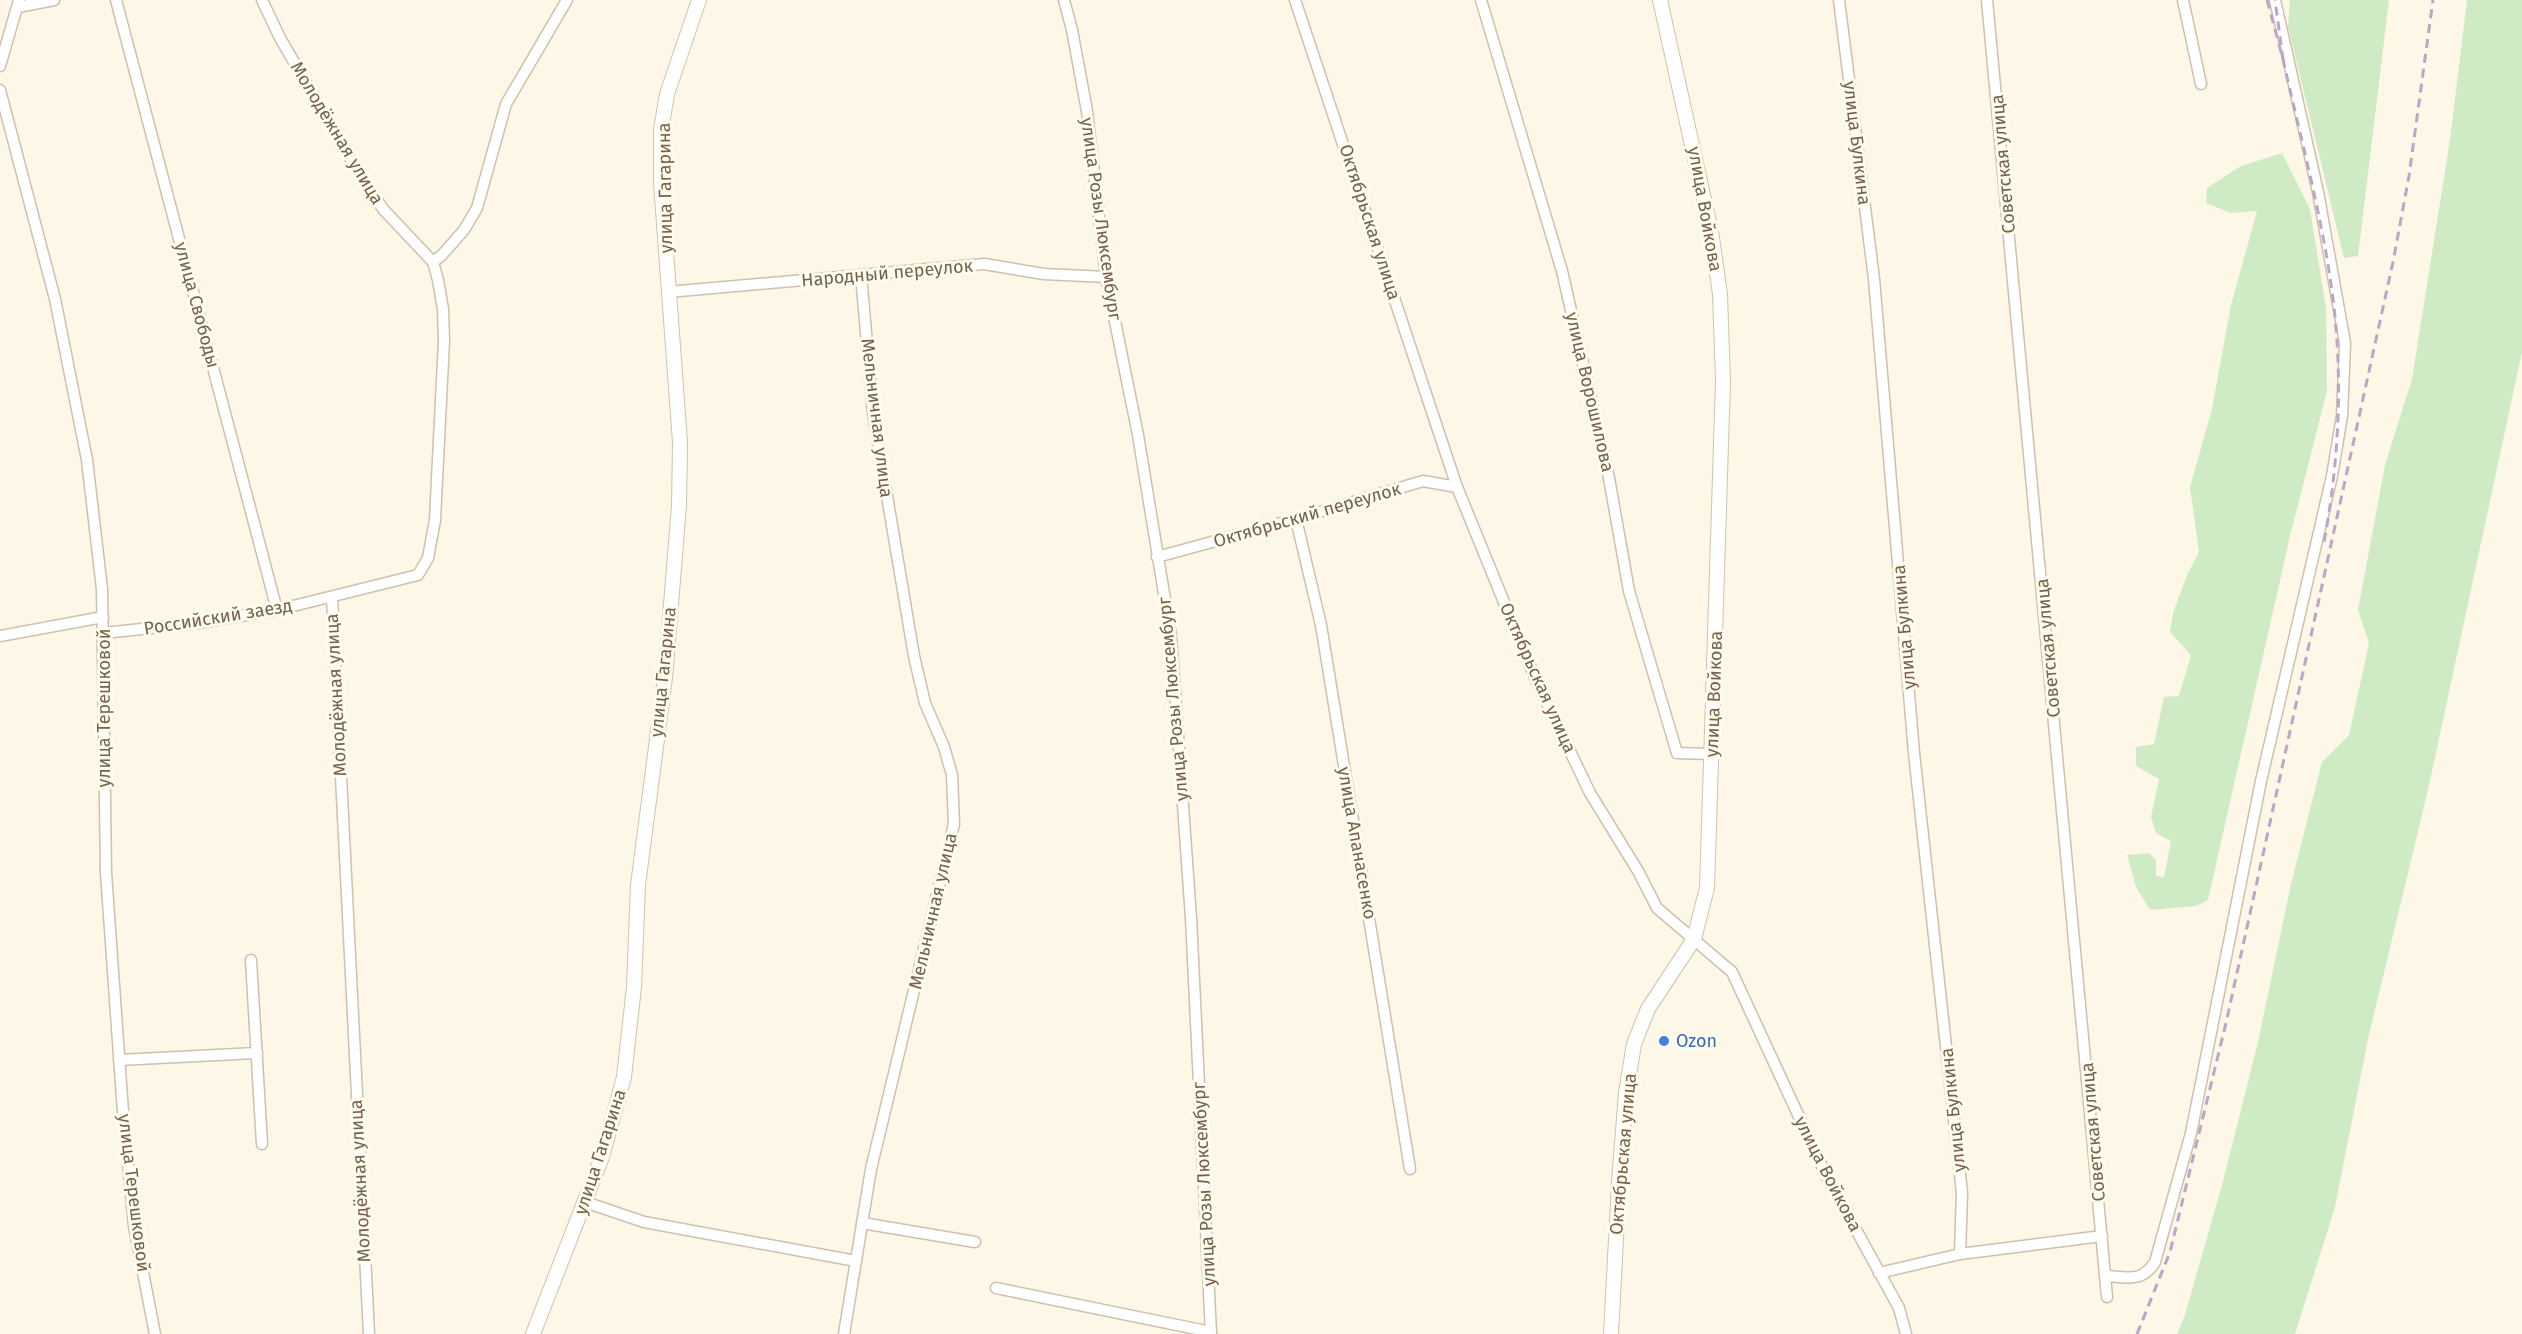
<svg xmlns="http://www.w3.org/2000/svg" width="2522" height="1334" viewBox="0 0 2522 1334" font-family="'Fira Sans',sans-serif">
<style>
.green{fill:#cfebc5}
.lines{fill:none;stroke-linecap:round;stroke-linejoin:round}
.minor-casing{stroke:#cfc0ad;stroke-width:13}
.secondary-casing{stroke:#d2c2aa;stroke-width:16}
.minor{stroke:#fff;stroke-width:10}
.secondary{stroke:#fff;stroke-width:14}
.rail{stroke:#bca5c7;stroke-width:3;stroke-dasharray:9 6;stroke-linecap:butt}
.shop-dot{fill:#3f7fe0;stroke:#fffbee;stroke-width:2}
.labels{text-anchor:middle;stroke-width:6;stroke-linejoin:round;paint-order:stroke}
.street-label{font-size:18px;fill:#77614b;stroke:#fffbee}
.shop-label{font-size:18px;fill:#366cbe;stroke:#fffbee;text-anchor:start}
</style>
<rect width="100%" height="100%" fill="#fdf7e7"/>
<g class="green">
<polygon points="2290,0 2389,0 2358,256 2344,258 2288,26"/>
<polygon points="2467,0 2522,0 2522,352 2428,790 2368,1039 2335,1207 2295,1334 2177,1334 2185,1315 2221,1189 2258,1042 2291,884 2322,762 2349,735 2369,643 2358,610 2385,465 2412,379 2450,140"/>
<polygon points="2282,153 2310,209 2326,308 2327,391 2290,536 2208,900 2196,906 2150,910 2136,887 2127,855 2149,853 2156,860 2156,876 2164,877 2171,841 2156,833 2151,817 2159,779 2136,766 2136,747 2154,744 2164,697 2179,696 2191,655 2170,632 2173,613 2187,575 2199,552 2190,487 2212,409 2231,305 2257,211 2231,213 2206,203 2207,188 2241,166"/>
</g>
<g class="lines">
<g class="minor-casing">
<g id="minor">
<polyline points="116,0 277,610"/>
<polyline points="1064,0 1072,30 1087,111 1106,277 1138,435 1171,636 1191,918 1211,1334"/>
<polyline points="1295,0 1457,487 1535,678 1590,793 1638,871 1657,908 1732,972 1826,1175 1899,1308 1906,1334"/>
<polyline points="1481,0 1562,271 1609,478 1629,591 1677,753 1712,754"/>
<polyline points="1839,0 1874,279 1914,753 1962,1193 1960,1254"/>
<polyline points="1987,0 2107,1297"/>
<polyline points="2183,0 2201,84"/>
<polyline points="18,7 54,0"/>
<polyline points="0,66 19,0"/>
<polyline points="0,90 55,299 87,460 102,589 106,873 123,1112 134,1226 155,1334"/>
<polyline points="433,262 442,255 464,230 477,208 506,104 567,0"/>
<polyline points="668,292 984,264 1044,274 1106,277"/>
<polyline points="1296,519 1321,625 1410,1169"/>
<polyline points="1157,557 1296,519 1423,481 1457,487"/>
<polyline points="332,597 369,1334"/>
<polyline points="104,633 198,623 277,610 418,575 428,558 435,520 444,340 443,309 438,280 433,262 383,209 354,165 280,38 262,0"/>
<polyline points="0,636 103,617"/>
<polyline points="251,960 262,1144"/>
<polyline points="119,1060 257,1053"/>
<polyline points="585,1202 644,1222 856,1261"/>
<polyline points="862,1223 975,1242"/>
<polyline points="1879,1273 1960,1254 2102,1236"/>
<path d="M2106,1276C2127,1277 2142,1283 2155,1262L2191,1133L2261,781L2332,476L2342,416L2345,343L2318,192L2275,0"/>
<polyline points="996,1288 1211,1332"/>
<polyline points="844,1334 871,1169 954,824 952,775 944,747 925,703 914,656 873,413 861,275"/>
</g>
</g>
<g class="secondary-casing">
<g id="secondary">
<polyline points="533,1334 602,1157 624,1077 634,987 638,885 665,678 679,506 680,442 661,183 661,130 667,94 699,0"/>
<polyline points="1611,1334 1619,1182 1626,1093 1634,1044 1648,1009 1694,939 1707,888 1723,381 1720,294 1711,231 1660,0"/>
</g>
</g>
<use href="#minor" class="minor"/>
<use href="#secondary" class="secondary"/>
<g class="rail">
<polyline points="2267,0 2283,59 2275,0"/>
<path d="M2283,59C2302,146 2329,240 2336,328C2342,398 2337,473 2324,542"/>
<polyline points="2137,1334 2170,1252 2226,1023 2393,262 2409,176 2433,0"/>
</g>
</g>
<circle class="shop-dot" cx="1664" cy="1041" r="6"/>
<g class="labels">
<g class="street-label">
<text transform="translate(337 133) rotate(59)" y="6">Молодёжная улица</text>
<text transform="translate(1857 143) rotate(83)" y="6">улица Булкина</text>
<text transform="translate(2003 164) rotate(-95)" y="6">Советская улица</text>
<text transform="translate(665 188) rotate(-91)" y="6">улица Гагарина</text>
<text transform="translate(1705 209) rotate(80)" y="6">улица Войкова</text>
<text transform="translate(1101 219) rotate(82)" y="6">улица Розы Люксембург</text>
<text transform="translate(1370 222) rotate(72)" y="6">Октябрьская улица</text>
<text transform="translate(887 273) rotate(-5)" y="6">Народный переулок</text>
<text transform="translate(197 305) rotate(75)" y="6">улица Свободы</text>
<text transform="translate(1590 392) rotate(77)" y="6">улица Ворошилова</text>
<text transform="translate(877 418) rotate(83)" y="6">Мельничная улица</text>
<text transform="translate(1307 515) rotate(-16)" y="6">Октябрьский переулок</text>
<text transform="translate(218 617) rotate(-9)" y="6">Российский заезд</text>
<text transform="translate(1904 627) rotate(-95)" y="6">улица Булкина</text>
<text transform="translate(2048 648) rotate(-95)" y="6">Советская улица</text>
<text transform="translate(663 672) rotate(-84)" y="6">улица Гагарина</text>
<text transform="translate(1538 678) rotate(66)" y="6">Октябрьская улица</text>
<text transform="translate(1714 694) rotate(-88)" y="6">улица Войкова</text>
<text transform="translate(336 695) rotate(-93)" y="6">Молодёжная улица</text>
<text transform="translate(1173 699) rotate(-95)" y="6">улица Розы Люксембург</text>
<text transform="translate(104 708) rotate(-90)" y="6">улица Терешковой</text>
<text transform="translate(1357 843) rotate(80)" y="6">улица Апанасенко</text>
<text transform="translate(933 911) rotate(-77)" y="6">Мельничная улица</text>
<text transform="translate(1953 1110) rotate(-96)" y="6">улица Булкина</text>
<text transform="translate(2093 1132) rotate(-95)" y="6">Советская улица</text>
<text transform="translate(600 1152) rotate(-72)" y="6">улица Гагарина</text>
<text transform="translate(1623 1154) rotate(-85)" y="6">Октябрьская улица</text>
<text transform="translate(1828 1174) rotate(63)" y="6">улица Войкова</text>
<text transform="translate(360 1181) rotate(-93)" y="6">Молодёжная улица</text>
<text transform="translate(1204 1184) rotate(-93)" y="6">улица Розы Люксембург</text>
<text transform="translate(134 1193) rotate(83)" y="6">улица Терешковой</text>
</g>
<g class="shop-label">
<text x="1676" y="1047">Ozon</text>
</g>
</g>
</svg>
